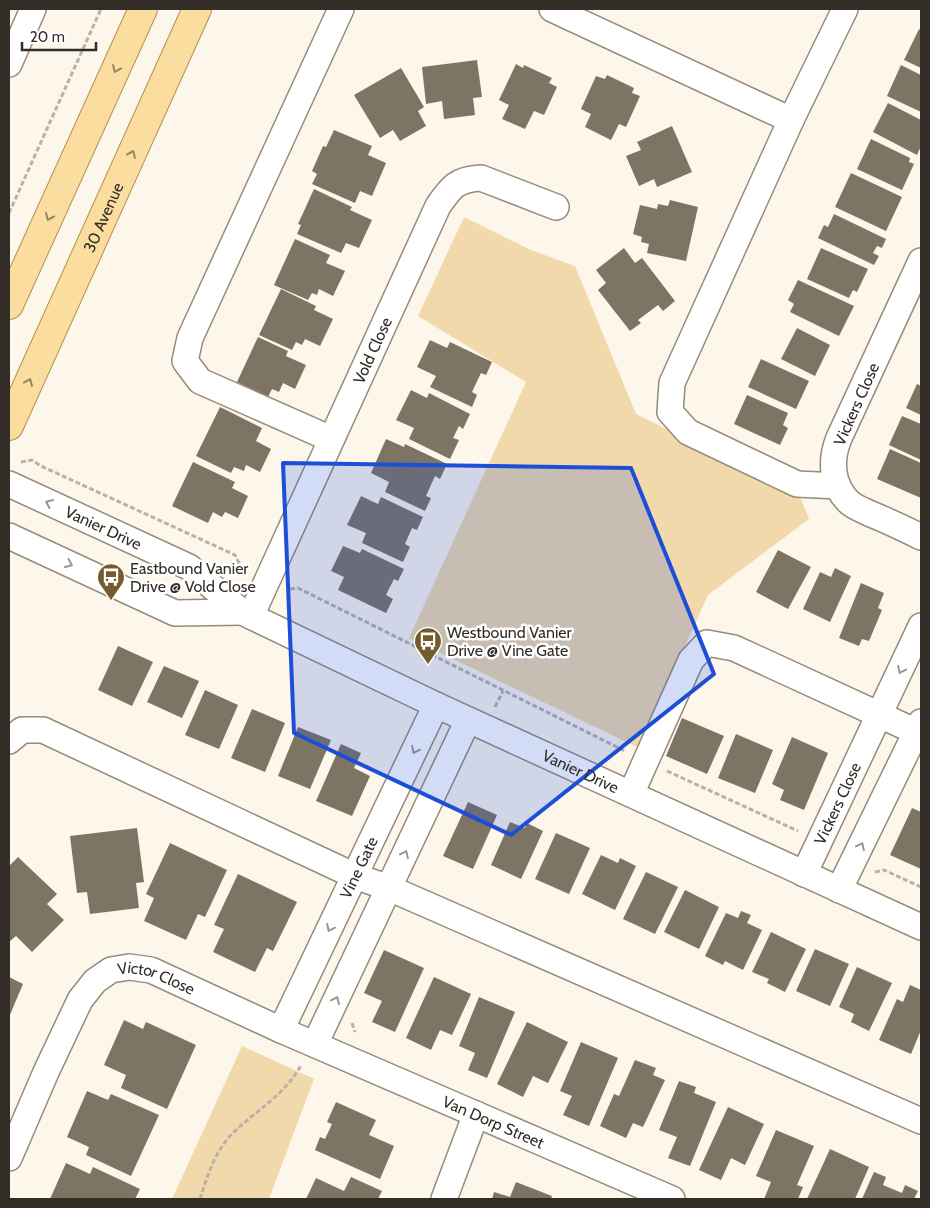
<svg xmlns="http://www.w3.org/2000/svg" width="930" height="1208" viewBox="0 0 930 1208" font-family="Cabin,sans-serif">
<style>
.green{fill:#f2d9ab}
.building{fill:#7e7463}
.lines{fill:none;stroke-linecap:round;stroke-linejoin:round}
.minor-casing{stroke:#958c7a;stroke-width:28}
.major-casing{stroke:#b3914c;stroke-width:30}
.path{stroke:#b8b2a8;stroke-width:3;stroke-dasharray:5 2.5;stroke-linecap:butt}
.minor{stroke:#fff;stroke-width:25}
.major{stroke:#fbdda0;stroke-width:28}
.oneway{stroke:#968664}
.oneway2{stroke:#989693}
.marked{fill:#1d4ed8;fill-opacity:0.2;stroke:#1d4ed8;stroke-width:4;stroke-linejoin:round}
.labels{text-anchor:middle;stroke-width:5;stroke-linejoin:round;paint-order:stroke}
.street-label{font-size:16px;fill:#322e27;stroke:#fff}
.poi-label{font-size:16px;fill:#322e27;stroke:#fff;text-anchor:start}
</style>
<rect width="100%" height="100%" fill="#fdf7eb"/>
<g class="green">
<polygon points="464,217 531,250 575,266 636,414 799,494 809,519 708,595 639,748 409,638 526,382 418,316"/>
<polygon points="242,1046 314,1079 269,1199 172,1199"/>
</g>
<g class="building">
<polygon points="919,29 921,30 921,68 904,60"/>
<polygon points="477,60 482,97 473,98 475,115 444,119 442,101 426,104 422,67"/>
<polygon points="516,64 523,68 524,65 552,78 549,83 557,87 544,115 534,111 525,129 502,119 509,105 499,100"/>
<polygon points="901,65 921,75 921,112 887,96"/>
<polygon points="401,68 424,107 418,111 426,126 400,141 393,130 380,138 354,95"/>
<polygon points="607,75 634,88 632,93 640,96 626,127 619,124 611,140 585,127 591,114 581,109 596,76 605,79"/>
<polygon points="888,103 921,120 921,146 917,155 873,132"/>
<polygon points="672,126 692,172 657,187 654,179 639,186 626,156 641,150 637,142"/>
<polygon points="334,130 372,146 368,155 386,163 372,196 360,191 355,203 312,184 317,174 312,171 323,146 326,147"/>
<polygon points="871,139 910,158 909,162 914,164 902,190 857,169"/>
<polygon points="851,173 902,197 886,231 835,207"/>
<polygon points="314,189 352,207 350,210 372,220 359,248 346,243 341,253 297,234 301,225 298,224"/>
<polygon points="670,200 698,207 686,261 647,253 649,244 641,242 642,237 633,234 640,205 657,209 658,204 668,206"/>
<polygon points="834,214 886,239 882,248 877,246 873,253 879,256 874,265 818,238 824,225 828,227"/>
<polygon points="295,239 330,255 326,263 345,271 333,296 319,289 317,295 312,293 308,300 274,285"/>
<polygon points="624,248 635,263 642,258 675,301 663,311 658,305 638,320 641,323 630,331 598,290 606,283 596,270"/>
<polygon points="821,248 868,269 857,292 853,290 849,298 807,279"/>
<polygon points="798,280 854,306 839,336 790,312 794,304 788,300"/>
<polygon points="281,289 316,306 314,310 333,319 320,346 305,339 302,345 296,342 292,350 259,335"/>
<polygon points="797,328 830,345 815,376 781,359"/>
<polygon points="258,337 288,351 286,356 306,365 295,389 283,383 279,392 272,389 268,397 237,382"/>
<polygon points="430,340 447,348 450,342 492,362 486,375 481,373 472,392 477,395 472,407 430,387 436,376 417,367"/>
<polygon points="761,359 809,381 796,409 748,387"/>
<polygon points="917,384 921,386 921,415 906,408"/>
<polygon points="411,390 427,398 429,393 470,414 463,429 459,426 453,438 459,440 450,459 409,439 414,428 396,420"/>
<polygon points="747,395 788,413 783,425 788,428 780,445 734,424"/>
<polygon points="220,407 262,428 256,441 271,449 260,472 246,465 244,471 234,467 231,473 196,456"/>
<polygon points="902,416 921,424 921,460 889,445"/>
<polygon points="386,439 404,447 405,444 447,464 440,479 435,476 426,496 431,498 425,511 385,492 389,482 371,473"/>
<polygon points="890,449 921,463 921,498 877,479"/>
<polygon points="193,462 235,482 232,488 248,496 238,518 225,512 222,517 213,512 208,523 172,506"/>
<polygon points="361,496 378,504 381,497 423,517 417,530 412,528 405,544 410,547 403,562 362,543 366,533 347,525"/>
<polygon points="343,546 360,553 362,549 404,569 398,581 394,579 386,595 393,599 386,613 338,590 344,577 331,571"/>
<polygon points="778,550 811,567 788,609 756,592"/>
<polygon points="835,568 851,576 830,622 803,609 820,572 831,577"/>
<polygon points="861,583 884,593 878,608 882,610 869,641 862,639 859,646 839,638"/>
<polygon points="118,646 153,662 132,706 98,690"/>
<polygon points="164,666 199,681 182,718 147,702"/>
<polygon points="205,690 238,705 219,749 185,735"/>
<polygon points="252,709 285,723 265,772 231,758"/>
<polygon points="682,718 724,736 707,774 666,756"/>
<polygon points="298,727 331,740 310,789 278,776"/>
<polygon points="736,734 773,750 755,793 718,778"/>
<polygon points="792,737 828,753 804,810 780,800 784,790 772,784"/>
<polygon points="341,744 361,753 354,768 370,776 352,816 316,801"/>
<polygon points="468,802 497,815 473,869 443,856"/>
<polygon points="912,808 921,812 921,869 890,855"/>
<polygon points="510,822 525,828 527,823 543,831 521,879 491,865"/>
<polygon points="137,828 144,882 136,883 139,908 90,914 87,892 77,893 70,836"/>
<polygon points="556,833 590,848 569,894 535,879"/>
<polygon points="170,843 227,870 205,917 198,914 186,940 144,921 154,898 146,894"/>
<polygon points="601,855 618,863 620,858 636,866 615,910 582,894"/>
<polygon points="18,857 57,894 47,904 64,920 32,952 16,936 9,942 9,866"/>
<polygon points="646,872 678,887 655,934 623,919"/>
<polygon points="238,874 297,902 273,951 267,948 255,972 213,952 224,929 214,925"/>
<polygon points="685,890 719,907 699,949 664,932"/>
<polygon points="741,911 751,915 747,923 762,930 743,970 725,961 723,965 705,956 726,913 738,918"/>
<polygon points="771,932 806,949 785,992 767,983 769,979 752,972"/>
<polygon points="815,949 849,964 830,1006 796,991"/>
<polygon points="384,950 424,968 395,1032 372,1022 382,1001 364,993"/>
<polygon points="857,967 892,983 869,1031 851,1022 854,1014 839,1007"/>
<polygon points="9,977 23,984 9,1017"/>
<polygon points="434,977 471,994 452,1035 440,1030 431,1050 406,1038"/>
<polygon points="910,985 921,990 921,1030 911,1054 879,1040 897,999 903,1002"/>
<polygon points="479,997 515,1012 487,1078 468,1070 475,1053 459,1046"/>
<polygon points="124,1020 143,1029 146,1022 196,1045 167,1109 121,1088 126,1075 104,1065"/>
<polygon points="527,1022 568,1042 548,1083 533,1076 523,1097 497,1084"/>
<polygon points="581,1042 618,1058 589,1126 563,1115 572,1096 560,1091"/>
<polygon points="635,1060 656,1068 653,1075 665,1080 643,1127 633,1123 626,1138 600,1126 614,1094 619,1096"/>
<polygon points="679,1081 696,1087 694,1093 716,1102 690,1166 668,1158 677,1137 659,1130"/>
<polygon points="87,1091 108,1100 111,1094 159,1115 131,1176 86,1155 89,1147 67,1137"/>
<polygon points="336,1102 376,1120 369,1135 394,1146 380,1179 315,1150 320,1137 325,1139 332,1124 327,1122"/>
<polygon points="728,1107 764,1124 745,1165 731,1158 721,1180 699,1170"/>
<polygon points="776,1130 814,1146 797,1185 803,1187 798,1199 764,1199 771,1182 756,1176"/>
<polygon points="830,1149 869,1167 855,1199 807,1199"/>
<polygon points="66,1163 90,1174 93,1167 140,1189 135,1199 50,1199"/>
<polygon points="874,1172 886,1177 883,1185 902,1193 905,1185 918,1191 914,1199 862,1199"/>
<polygon points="351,1177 382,1191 378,1199 306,1199 316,1178 344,1191"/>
<polygon points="516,1182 552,1196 551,1199 492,1199 494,1192 510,1197"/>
</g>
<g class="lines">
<g class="minor-casing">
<g id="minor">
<polyline points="552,9 791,120"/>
<polyline points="9,64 33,9"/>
<path d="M921,261L839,438C830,460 831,486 850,503C856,508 865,511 871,514C888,521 905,529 921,537"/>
<polyline points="331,439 200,381 185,361 190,338 341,9"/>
<path id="s1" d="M9,484L189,567L242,612L436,705L921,927"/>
<polyline points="838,486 797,484 688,432 670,412 672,383 791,120 845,9"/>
<polyline points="9,536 175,613 242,612"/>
<path id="s2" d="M251,616L438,206C451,187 457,179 481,178L556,207"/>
<polyline points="9,741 22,730 43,730 355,876 389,888 921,1121"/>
<polyline points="631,794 691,660 707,643 734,648 921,734"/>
<path id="s3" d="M804,874L921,626"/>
<polyline points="839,890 921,722"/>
<path id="s4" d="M281,1030L436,705"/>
<polyline points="315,1044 468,720"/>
<path id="s5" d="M9,1158L46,1072L80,1000L95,981L111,970L129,967L151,970L281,1030L672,1199"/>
<polyline points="444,1199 476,1114"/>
</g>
</g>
<g class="major-casing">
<g id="major">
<polyline points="9,305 143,9"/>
<path id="s6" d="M9,426L197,9"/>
</g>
</g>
<g class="path">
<polyline points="9,213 101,9"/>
<polyline points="21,462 32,460 41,466 235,555 240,565 246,568"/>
<polyline points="290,589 298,588 625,751"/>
<polyline points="495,707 503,691"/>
<polyline points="667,771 798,831"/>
<polyline points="875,872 884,870 921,887"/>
<polyline points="352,1023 355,1032"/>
<path d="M200,1199C207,1177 214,1154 230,1136C254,1111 285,1096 301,1065"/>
</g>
<use href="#minor" class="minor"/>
<use href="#major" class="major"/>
</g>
<defs><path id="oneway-chevron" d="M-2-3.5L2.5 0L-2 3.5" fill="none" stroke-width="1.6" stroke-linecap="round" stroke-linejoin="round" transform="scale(1.25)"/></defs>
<g class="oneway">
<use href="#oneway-chevron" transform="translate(116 69) rotate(114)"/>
<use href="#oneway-chevron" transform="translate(132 154) rotate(-66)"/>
<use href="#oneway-chevron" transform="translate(49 217) rotate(114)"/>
<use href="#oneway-chevron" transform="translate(29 382) rotate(-66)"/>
</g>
<g class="oneway2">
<use href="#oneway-chevron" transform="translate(49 503) rotate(-155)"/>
<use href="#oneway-chevron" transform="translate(69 564) rotate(25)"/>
<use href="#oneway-chevron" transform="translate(901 670) rotate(115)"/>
<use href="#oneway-chevron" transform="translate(415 750) rotate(115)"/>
<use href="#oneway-chevron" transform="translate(861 846) rotate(-64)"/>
<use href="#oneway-chevron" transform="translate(405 854) rotate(-65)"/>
<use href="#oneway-chevron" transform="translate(330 928) rotate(116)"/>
<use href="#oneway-chevron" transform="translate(336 1000) rotate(-65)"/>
</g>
<path class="marked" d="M283,463L631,468L714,674L511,835L294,733Z"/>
<defs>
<g id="bus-pin" transform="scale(1.4375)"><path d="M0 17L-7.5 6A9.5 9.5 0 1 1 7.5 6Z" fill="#745b2c" stroke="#fff"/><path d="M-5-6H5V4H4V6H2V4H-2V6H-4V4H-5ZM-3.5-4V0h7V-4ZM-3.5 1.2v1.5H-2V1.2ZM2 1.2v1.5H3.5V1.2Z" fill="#fff"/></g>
</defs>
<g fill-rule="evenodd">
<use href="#bus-pin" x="111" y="577"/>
<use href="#bus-pin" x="428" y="641"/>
</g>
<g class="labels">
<g class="street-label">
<text dy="6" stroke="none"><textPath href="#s6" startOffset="229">30 Avenue</textPath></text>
<text dy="6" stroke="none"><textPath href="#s2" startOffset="292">Vold Close</textPath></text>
<text transform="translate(856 404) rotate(-66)" y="6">Vickers Close</text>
<text dy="6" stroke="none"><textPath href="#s1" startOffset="104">Vanier Drive</textPath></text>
<text dy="6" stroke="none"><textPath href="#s1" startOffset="642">Vanier Drive</textPath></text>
<text dy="6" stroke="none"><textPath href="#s3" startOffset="78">Vickers Close</textPath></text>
<text dy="6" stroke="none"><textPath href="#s4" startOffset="180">Vine Gate</textPath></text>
<text dy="6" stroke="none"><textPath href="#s5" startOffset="264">Victor Close</textPath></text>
<text dy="6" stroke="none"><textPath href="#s5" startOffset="632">Van Dorp Street</textPath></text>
</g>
<g class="poi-label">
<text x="130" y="574">Eastbound Vanier<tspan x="130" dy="18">Drive @ Vold Close</tspan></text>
<text x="447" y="638">Westbound Vanier<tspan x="447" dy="18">Drive @ Vine Gate</tspan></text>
</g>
</g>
<rect width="930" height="1208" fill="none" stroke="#322e27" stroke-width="20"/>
<path d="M22 42v8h74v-8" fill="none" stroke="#322e27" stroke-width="2.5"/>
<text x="30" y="42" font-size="15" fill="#322e27" stroke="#ffffff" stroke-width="4" paint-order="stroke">20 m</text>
</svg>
